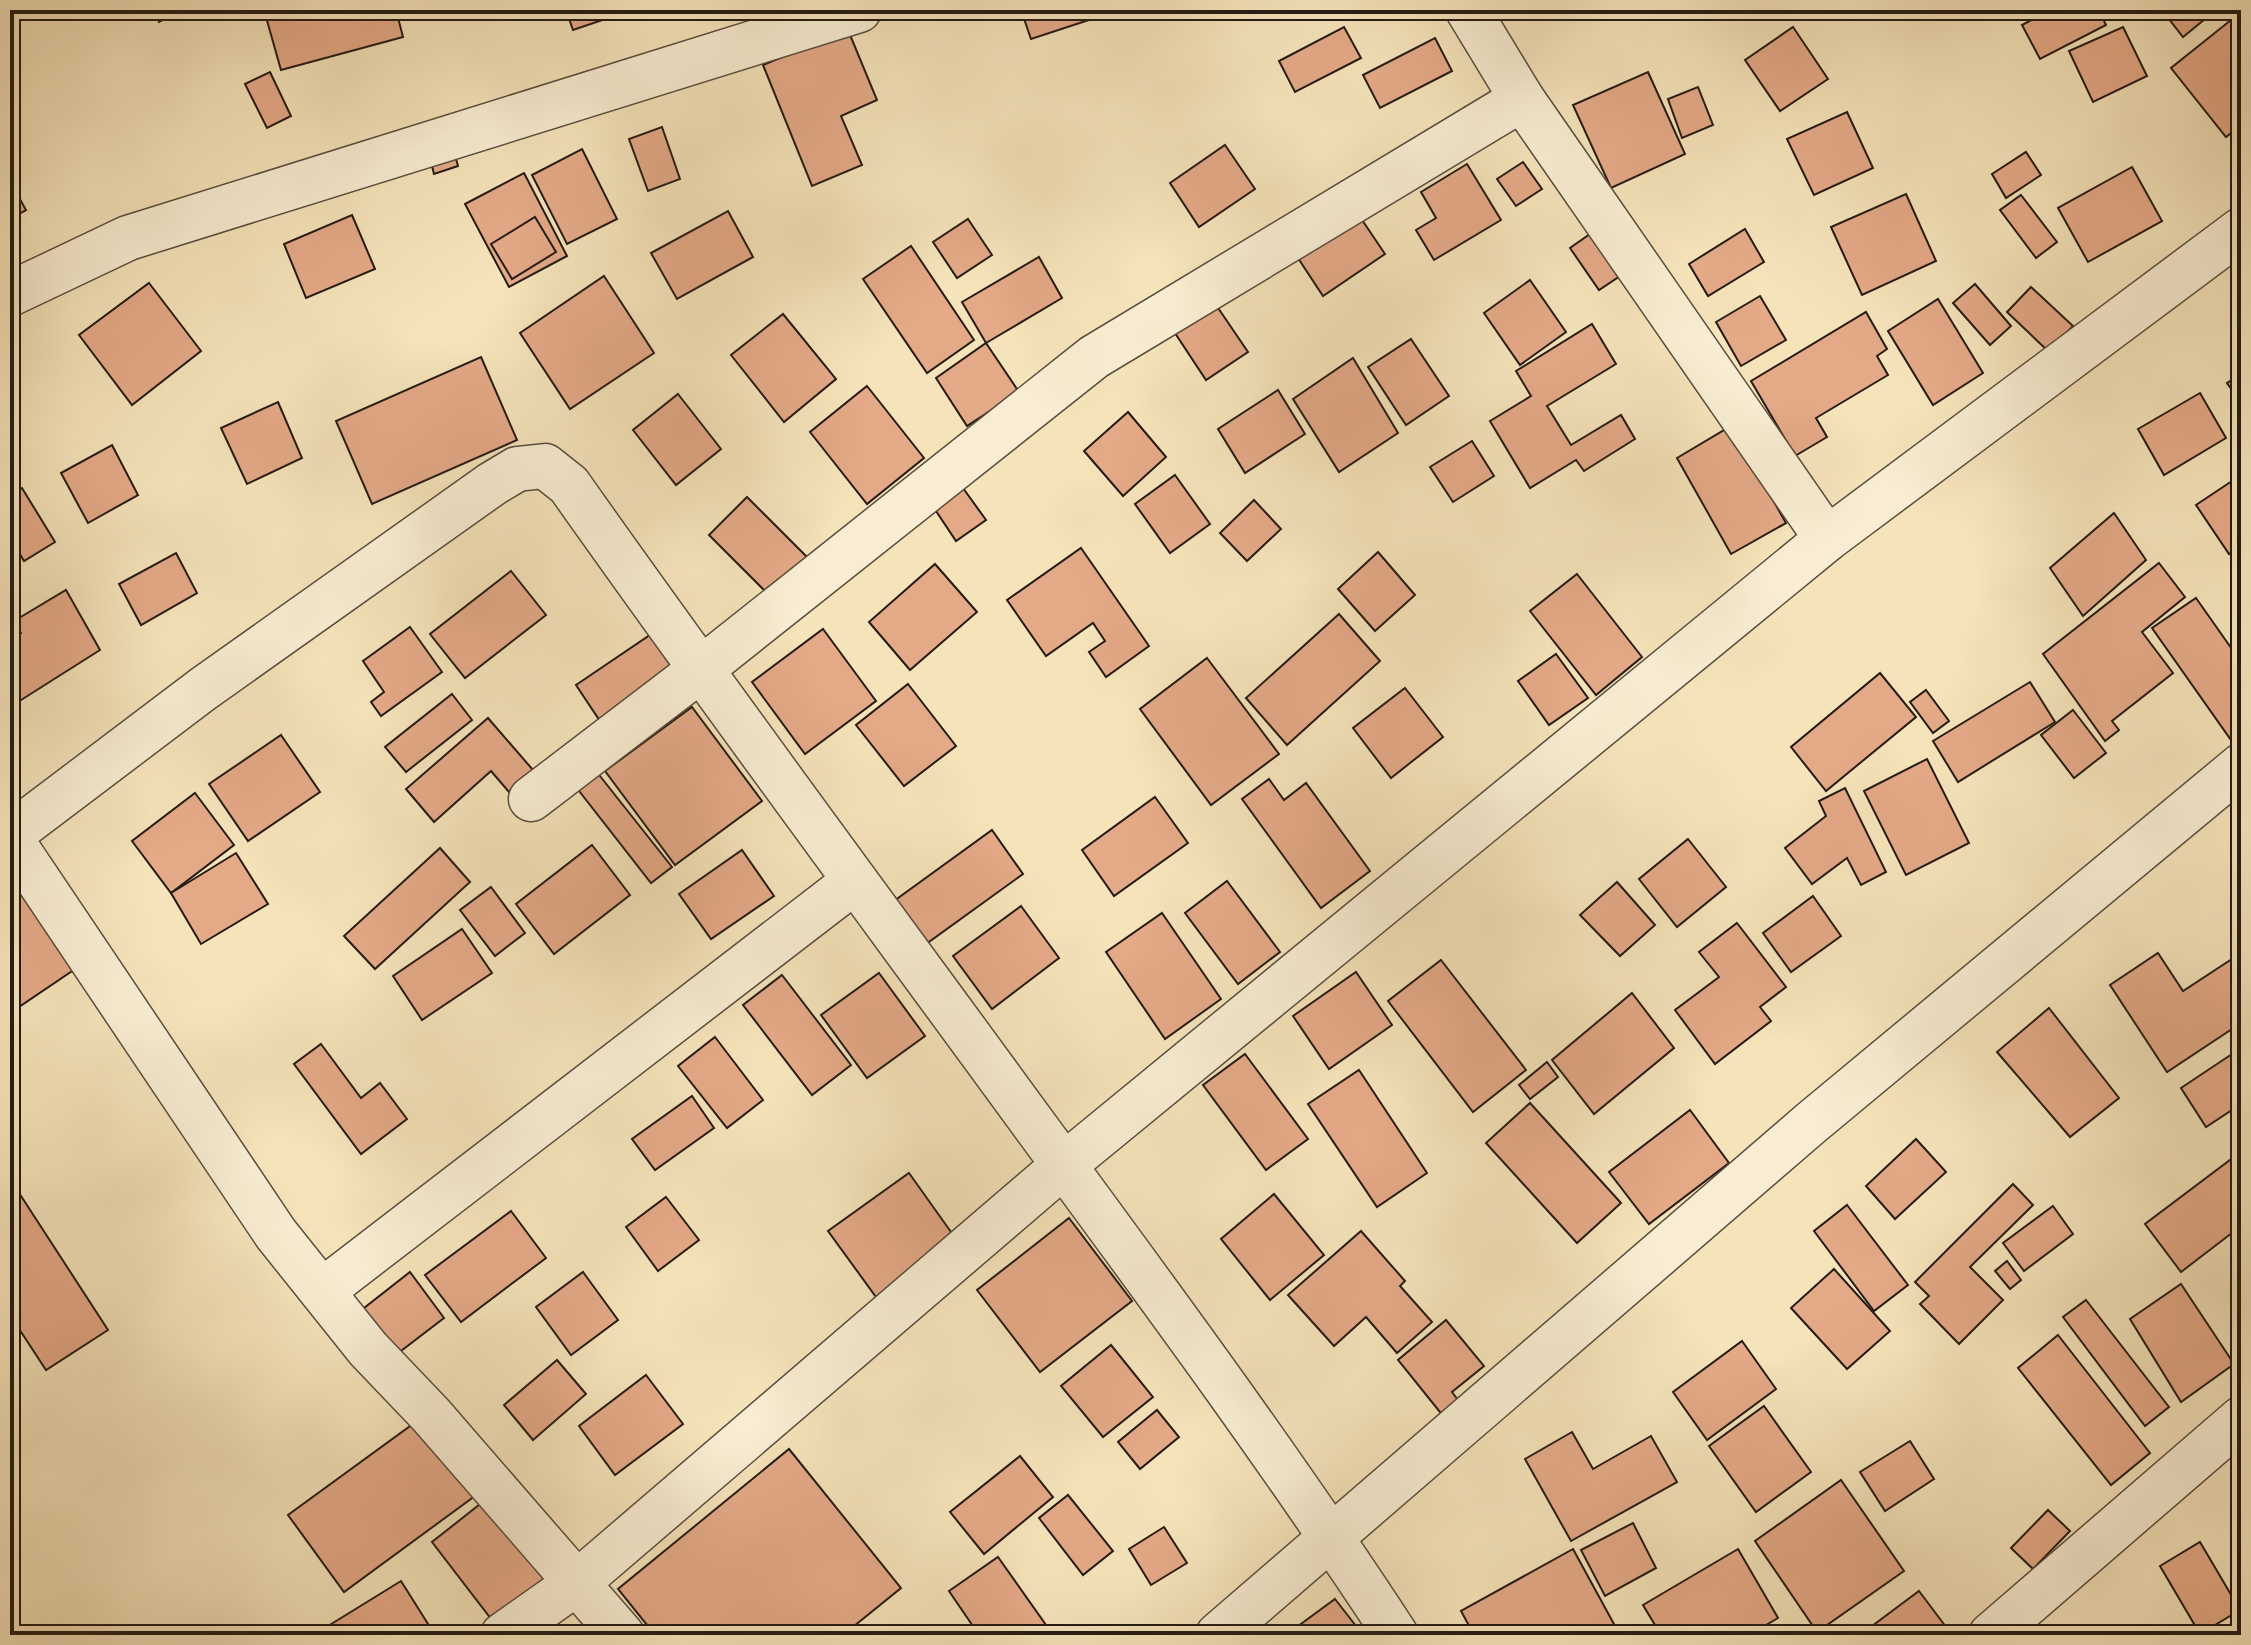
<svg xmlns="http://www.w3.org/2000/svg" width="2251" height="1645" viewBox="0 0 2251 1645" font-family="'Sorts Mill Goudy',serif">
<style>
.building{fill:#e4a987;stroke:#251b14;stroke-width:2}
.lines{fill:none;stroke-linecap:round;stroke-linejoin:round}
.street-casing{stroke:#594d3e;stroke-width:47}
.street{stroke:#f8edd2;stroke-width:44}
</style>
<rect width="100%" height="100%" fill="#f5e3ba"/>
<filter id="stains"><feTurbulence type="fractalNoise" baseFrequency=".0025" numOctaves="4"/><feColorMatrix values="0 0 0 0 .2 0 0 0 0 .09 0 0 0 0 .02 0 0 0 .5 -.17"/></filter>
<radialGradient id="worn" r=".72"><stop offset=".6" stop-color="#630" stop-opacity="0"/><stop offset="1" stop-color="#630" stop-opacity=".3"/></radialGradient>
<g class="building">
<polygon points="153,10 182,10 159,22"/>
<polygon points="264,10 396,10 403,37 281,70"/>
<polygon points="566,10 629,10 629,11 573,30"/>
<polygon points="1021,10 1096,10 1098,17 1031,39"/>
<polygon points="2050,10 2099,10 2106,25 2040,59 2022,25"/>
<polygon points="2162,10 2216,10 2183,37"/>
<polygon points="2241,12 2241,125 2226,137 2171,68"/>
<polygon points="1344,27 1361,58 1295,92 1279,61"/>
<polygon points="1793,27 1828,79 1780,111 1745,60"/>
<polygon points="2123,27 2147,76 2093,102 2069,51"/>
<polygon points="848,30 877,100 841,116 862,165 812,186 763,65"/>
<polygon points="1435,38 1452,71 1380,108 1363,75"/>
<polygon points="270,72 291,116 267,128 245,84"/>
<polygon points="1648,72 1685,154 1611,188 1573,105"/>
<polygon points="1698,87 1713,125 1682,138 1668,99"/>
<polygon points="1847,112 1873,168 1814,195 1787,139"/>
<polygon points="662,127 680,179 648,191 629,139"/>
<polygon points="1225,145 1255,189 1199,227 1170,183"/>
<polygon points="582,149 617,219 567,244 532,175"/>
<polygon points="2026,152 2041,175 2006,198 1992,174"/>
<polygon points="455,155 458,166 434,174 431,162"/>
<polygon points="1523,162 1542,189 1516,206 1497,179"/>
<polygon points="1467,164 1501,220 1434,260 1416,230 1436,218 1421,192"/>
<polygon points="2132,167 2162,221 2088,262 2058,208"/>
<polygon points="524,173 567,256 509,287 465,204"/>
<polygon points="10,181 26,210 10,219"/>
<polygon points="1906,194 1936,261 1862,295 1831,227"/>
<polygon points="2021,195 2057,242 2036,258 2000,210"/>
<polygon points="728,211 753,257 677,299 651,253"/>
<polygon points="1356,211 1385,254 1323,296 1294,252"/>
<polygon points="352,215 375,269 306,298 284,244"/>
<polygon points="535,217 556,252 512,279 491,244"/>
<polygon points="968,219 992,255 957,278 933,242"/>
<polygon points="1600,227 1629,270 1599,290 1570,248"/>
<polygon points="1745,229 1764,262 1708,296 1689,264"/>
<polygon points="911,246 974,340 927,373 863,279"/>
<polygon points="1039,257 1062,298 986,343 962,302"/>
<polygon points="604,276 654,353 570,409 520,333"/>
<polygon points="1530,280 1566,332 1520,365 1484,313"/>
<polygon points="149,283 201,351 132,405 79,335"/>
<polygon points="1975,284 2011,326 1990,345 1953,303"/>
<polygon points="2031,287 2073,326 2049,352 2007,312"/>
<polygon points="1760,296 1786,340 1741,366 1716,322"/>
<polygon points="1212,299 1248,352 1206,380 1171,327"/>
<polygon points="1938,299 1983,373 1933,405 1888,331"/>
<polygon points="1866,312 1887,349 1877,356 1888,375 1816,418 1827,437 1795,456 1751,381"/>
<polygon points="783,314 836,379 784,422 731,355"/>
<polygon points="1592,324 1616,364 1547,406 1571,445 1621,415 1635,439 1584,471 1576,460 1530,488 1490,421 1531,396 1516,371"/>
<polygon points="1411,339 1449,396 1406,425 1368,367"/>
<polygon points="986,343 1019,392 967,426 936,378"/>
<polygon points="481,357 517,440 372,504 336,421"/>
<polygon points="1353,358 1398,433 1339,472 1293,399"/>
<polygon points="2241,374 2241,403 2227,383"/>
<polygon points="867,386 924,458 867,504 810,432"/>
<polygon points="1278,390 1305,434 1245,473 1218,429"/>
<polygon points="2200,393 2226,438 2164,475 2138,429"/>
<polygon points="678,394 721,449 676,485 633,430"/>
<polygon points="278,402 302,458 247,484 221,428"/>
<polygon points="1128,412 1166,457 1123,496 1084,451"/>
<polygon points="1731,426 1786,523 1731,554 1677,458"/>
<polygon points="1472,441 1494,476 1453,502 1430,467"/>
<polygon points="112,445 138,495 88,523 61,473"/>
<polygon points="1175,475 1210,524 1170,553 1135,504"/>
<polygon points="2241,475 2241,546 2229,554 2196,505"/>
<polygon points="22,488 55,542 24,561 10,537 10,495"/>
<polygon points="963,488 986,520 956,541 934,508"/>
<polygon points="747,497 812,562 774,600 709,535"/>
<polygon points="1254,500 1281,529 1247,561 1220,533"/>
<polygon points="2114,513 2146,560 2083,616 2050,568"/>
<polygon points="1081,548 1149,646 1106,677 1089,652 1105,641 1093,623 1046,656 1007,600"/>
<polygon points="1378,552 1415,595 1375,631 1338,589"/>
<polygon points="176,553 197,593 141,625 119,584"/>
<polygon points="2159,563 2185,597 2142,632 2173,673 2112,721 2119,730 2105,741 2043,654"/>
<polygon points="935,564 977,612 910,670 869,622"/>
<polygon points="511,571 546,615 465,678 430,634"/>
<polygon points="1577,574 1642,657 1596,695 1530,611"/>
<polygon points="66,590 100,650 10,707 10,639 21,633 14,621"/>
<polygon points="2196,598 2241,662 2241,733 2231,740 2152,628"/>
<polygon points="1339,614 1380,661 1287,745 1246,698"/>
<polygon points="410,627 442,672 381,716 371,702 384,692 363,661"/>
<polygon points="823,629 876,701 805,754 752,682"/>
<polygon points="650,635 677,675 602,724 576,685"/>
<polygon points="1556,654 1588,698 1549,725 1518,681"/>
<polygon points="1207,658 1279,754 1211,805 1140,709"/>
<polygon points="1880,673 1916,717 1826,791 1791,747"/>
<polygon points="2030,682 2055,722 1958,782 1933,741"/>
<polygon points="908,684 956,746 904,786 856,725"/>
<polygon points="1405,688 1443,737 1391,778 1353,728"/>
<polygon points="1926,690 1949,721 1933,733 1910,702"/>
<polygon points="452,694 472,720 406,772 385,747"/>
<polygon points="692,707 762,801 675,865 605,771"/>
<polygon points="2073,710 2106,753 2074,778 2041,735"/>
<polygon points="488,718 533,770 509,792 491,771 434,822 406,789"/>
<polygon points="281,735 320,792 248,841 209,784"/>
<polygon points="1927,759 1969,843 1906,875 1864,791"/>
<polygon points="596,771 672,867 651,883 576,787"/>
<polygon points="1269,779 1284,800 1306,783 1370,871 1321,908 1242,799"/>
<polygon points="1845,788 1886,872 1861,885 1847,858 1812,884 1785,848 1826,816 1819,801"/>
<polygon points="195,793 234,845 171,893 132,841"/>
<polygon points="1155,797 1188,843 1114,896 1082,850"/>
<polygon points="992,830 1023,874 926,944 894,901"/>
<polygon points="1688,839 1726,887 1677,927 1639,879"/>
<polygon points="592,845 630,895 554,954 516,904"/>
<polygon points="440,848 470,882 375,969 344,936"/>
<polygon points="742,850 774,896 711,939 679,894"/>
<polygon points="236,853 268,904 201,944 171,893"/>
<polygon points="1227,881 1280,952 1238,984 1185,913"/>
<polygon points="1617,882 1655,925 1620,956 1580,915"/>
<polygon points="491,887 525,933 495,956 460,910"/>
<polygon points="30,889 81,965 10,1013 10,903"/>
<polygon points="1813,896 1841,936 1791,972 1763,933"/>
<polygon points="1021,906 1059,958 992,1009 953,956"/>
<polygon points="1162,913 1221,999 1165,1039 1106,952"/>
<polygon points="1737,923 1786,987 1760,1007 1771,1021 1715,1064 1675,1010 1719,977 1699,952"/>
<polygon points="462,929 492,973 422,1020 393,976"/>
<polygon points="2158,953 2183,991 2241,953 2241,1023 2167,1072 2110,985"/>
<polygon points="1441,960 1526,1070 1473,1112 1388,1001"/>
<polygon points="1356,972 1392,1025 1329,1069 1293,1016"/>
<polygon points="879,973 925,1036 867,1078 821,1015"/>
<polygon points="782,975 851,1065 812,1095 743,1005"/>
<polygon points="1632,993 1674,1048 1594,1114 1552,1060"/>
<polygon points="2049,1008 2119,1098 2070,1137 1997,1052"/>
<polygon points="715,1037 763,1100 727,1128 678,1066"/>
<polygon points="321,1044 361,1098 380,1083 407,1119 361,1154 294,1064"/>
<polygon points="2241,1048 2241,1104 2206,1127 2181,1088"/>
<polygon points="1245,1054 1308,1139 1266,1170 1203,1085"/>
<polygon points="1547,1062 1558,1077 1530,1099 1519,1085"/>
<polygon points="1359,1070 1427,1173 1377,1207 1308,1104"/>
<polygon points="692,1096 714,1128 655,1170 632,1139"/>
<polygon points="1530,1103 1621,1203 1577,1243 1486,1143"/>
<polygon points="1690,1110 1729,1163 1649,1224 1609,1172"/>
<polygon points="1916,1139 1946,1172 1895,1219 1866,1186"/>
<polygon points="2230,1160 2241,1174 2241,1226 2181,1272 2145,1224"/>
<polygon points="909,1173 956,1239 876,1297 828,1231"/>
<polygon points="10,1179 108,1330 46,1370 10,1315"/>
<polygon points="2013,1184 2033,1205 1970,1267 2003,1300 1959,1344 1920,1304 1929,1296 1915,1282"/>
<polygon points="1274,1194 1324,1255 1270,1300 1221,1239"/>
<polygon points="666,1197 699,1240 658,1271 626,1227"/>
<polygon points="1847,1205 1908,1285 1874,1311 1814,1231"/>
<polygon points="2053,1206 2073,1234 2024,1271 2003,1243"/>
<polygon points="511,1211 546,1258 461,1322 425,1275"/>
<polygon points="1069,1218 1132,1301 1040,1372 977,1290"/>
<polygon points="1361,1231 1405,1281 1400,1286 1432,1322 1397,1353 1366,1317 1334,1346 1288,1295"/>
<polygon points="2007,1261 2021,1280 2010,1289 1995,1271"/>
<polygon points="1834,1269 1890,1331 1847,1369 1791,1308"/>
<polygon points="410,1272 444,1318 393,1357 359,1312"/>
<polygon points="583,1272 618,1320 571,1355 536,1307"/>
<polygon points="2181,1284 2234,1364 2181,1402 2130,1319"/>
<polygon points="2086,1300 2169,1407 2145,1426 2063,1317"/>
<polygon points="1446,1320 1484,1366 1452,1392 1464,1408 1448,1422 1398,1360"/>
<polygon points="2058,1335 2150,1453 2111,1485 2018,1368"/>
<polygon points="1742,1341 1776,1389 1707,1440 1673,1392"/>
<polygon points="1111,1345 1153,1397 1103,1437 1061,1386"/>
<polygon points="557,1360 586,1394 533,1440 504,1405"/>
<polygon points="646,1375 683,1424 615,1475 579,1426"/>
<polygon points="1764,1406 1811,1472 1756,1512 1709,1446"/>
<polygon points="1157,1410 1179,1437 1140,1469 1118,1442"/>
<polygon points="424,1416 479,1493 344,1592 288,1515"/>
<polygon points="1572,1432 1593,1469 1651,1436 1677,1482 1571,1541 1525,1459"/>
<polygon points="1910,1441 1934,1479 1885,1511 1860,1472"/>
<polygon points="789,1449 901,1588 843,1635 655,1635 618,1589"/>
<polygon points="1020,1456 1053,1497 984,1554 950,1512"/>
<polygon points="1841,1480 1904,1571 1817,1632 1755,1541"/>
<polygon points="1068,1495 1113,1551 1083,1575 1039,1518"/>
<polygon points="484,1501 547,1581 495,1624 432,1542"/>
<polygon points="2048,1510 2070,1531 2033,1569 2011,1548"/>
<polygon points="1633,1523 1656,1568 1605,1596 1581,1550"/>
<polygon points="1164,1527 1187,1563 1151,1585 1129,1549"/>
<polygon points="2200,1542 2240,1610 2200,1634 2160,1566"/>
<polygon points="1573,1549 1615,1626 1600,1635 1474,1635 1461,1611"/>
<polygon points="1738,1549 1778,1618 1749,1635 1661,1635 1643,1605"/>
<polygon points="998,1557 1046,1625 1031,1635 979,1635 949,1591"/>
<polygon points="401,1581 435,1635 333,1635 328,1626"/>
<polygon points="1919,1591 1952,1635 1860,1635"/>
<polygon points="1335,1599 1363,1635 1286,1635"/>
</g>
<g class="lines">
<g class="street-casing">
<g id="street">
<polyline points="1468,10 1522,99 1827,539"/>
<polyline points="10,294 128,238 859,10"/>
<polyline points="531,799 700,670 1094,357 1522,99"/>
<path d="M10,835L203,689L492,484L517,469L545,466L569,485C722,702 881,915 1038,1130C1160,1296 1283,1462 1396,1635"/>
<polyline points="10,838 276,1234 368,1349 431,1415 622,1635"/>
<polyline points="322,1291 855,881"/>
<polyline points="503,1635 578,1582 1064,1165 1827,539 2241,230"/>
<polyline points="1218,1635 1811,1123 2241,766"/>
<polyline points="1991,1635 2241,1419"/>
</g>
</g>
<use href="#street" class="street"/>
</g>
<rect width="2251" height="1645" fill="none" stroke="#f5e3ba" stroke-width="40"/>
<rect x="12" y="12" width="2227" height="1621" fill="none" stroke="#251b14" stroke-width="4"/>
<rect x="20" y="20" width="2211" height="1605" fill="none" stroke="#251b14" stroke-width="2"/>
<rect width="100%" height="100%" filter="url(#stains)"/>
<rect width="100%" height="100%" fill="url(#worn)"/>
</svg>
